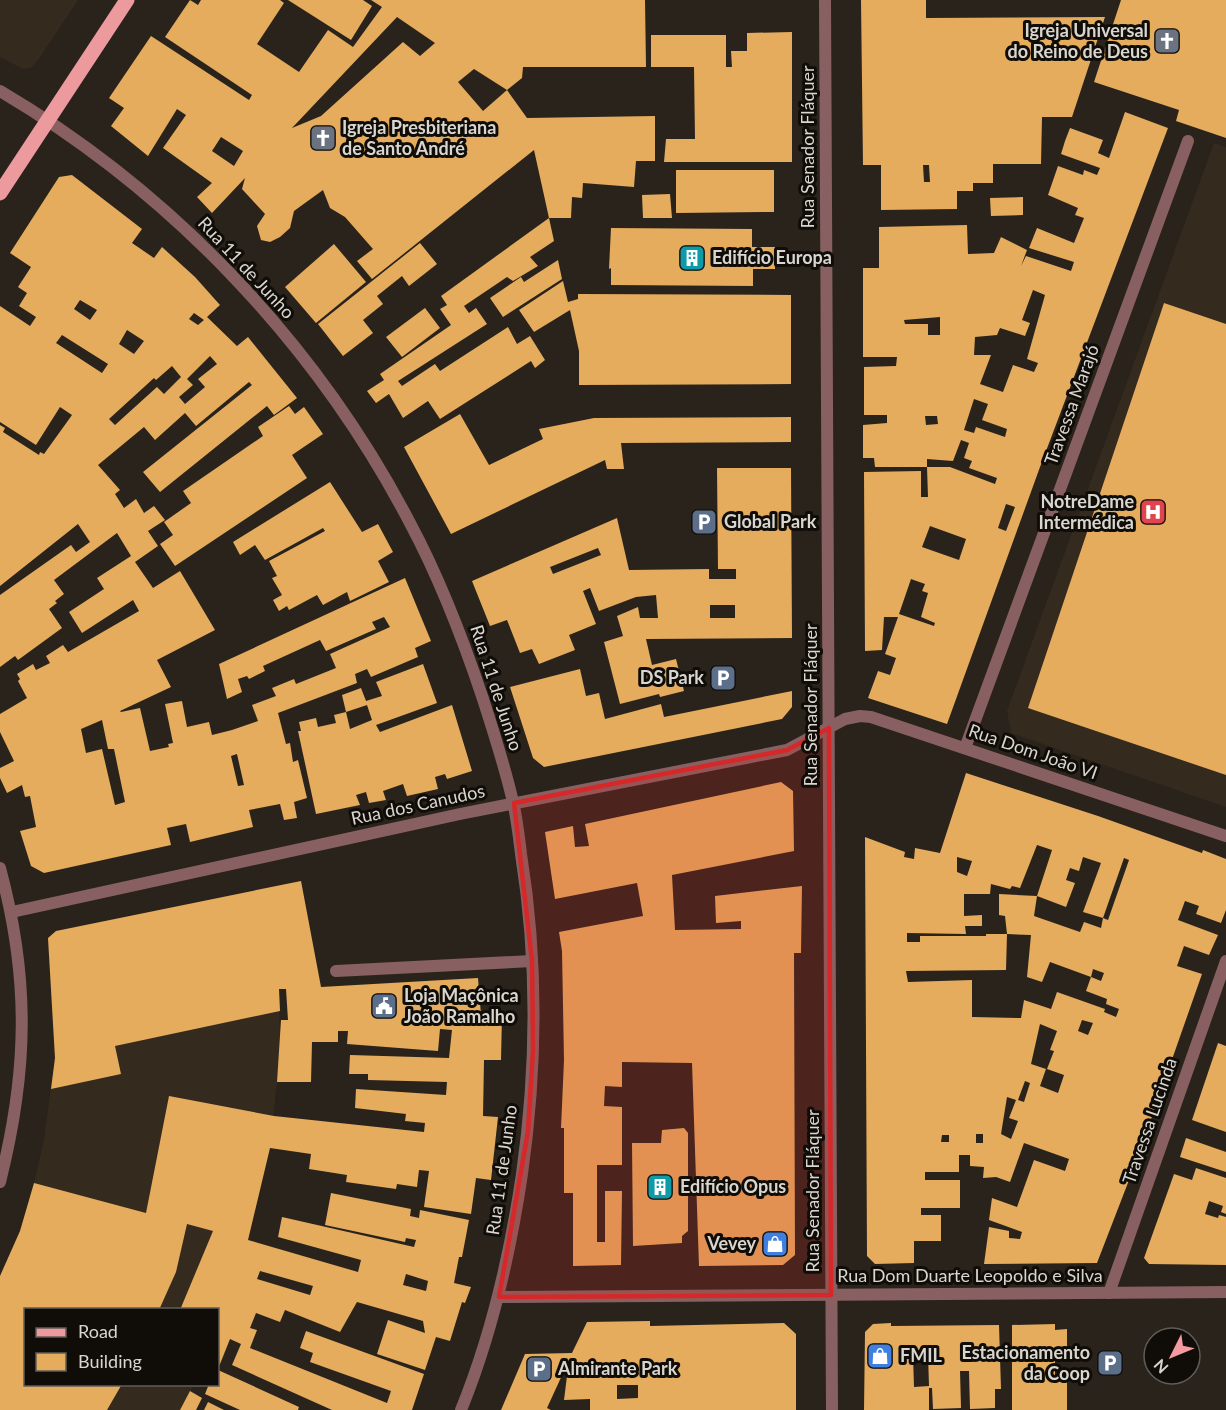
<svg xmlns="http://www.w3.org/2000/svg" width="1226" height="1410" viewBox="0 0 1226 1410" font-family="Lato,sans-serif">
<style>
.built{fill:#352a1e}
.building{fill:#e5ac5d;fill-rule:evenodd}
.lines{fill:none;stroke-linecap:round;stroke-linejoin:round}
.service{stroke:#886061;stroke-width:12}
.minor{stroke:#886061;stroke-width:12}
.tertiary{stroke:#886061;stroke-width:12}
.primary{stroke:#ec9a9d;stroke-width:15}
.marked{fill:#d62828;fill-opacity:0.2;stroke:#d62828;stroke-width:4.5;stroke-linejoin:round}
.labels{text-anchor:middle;stroke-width:6;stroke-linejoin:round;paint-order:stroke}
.poi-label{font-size:18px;font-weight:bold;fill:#d9d5cf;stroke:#100d09;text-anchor:start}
.street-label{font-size:18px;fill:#d9d5cf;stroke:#100d09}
</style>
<rect width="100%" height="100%" fill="#2a231b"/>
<g class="built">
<polygon points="0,0 78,0 38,60 31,68 23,69 0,57"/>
<polygon points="1214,143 1226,147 1226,807 1011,733 1007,711"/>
<polygon points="301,881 321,987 279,989 280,1053 270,1148 248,1240 218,1337 218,1310 26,1310 26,1384 194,1385 180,1410 0,1410 0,1276 20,1231 34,1183 44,1139 55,1058 48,938 56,931"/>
</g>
<g class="building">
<path d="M190,0L198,5L201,0H280L284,3L257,44L299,72L328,30L353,47L382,7L371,0H645L646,67H523L522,78L507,90L474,69L458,82L483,111L507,90L527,118L655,116V161H636L634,187L583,183L582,198L572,197L571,218H549L534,150L372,279L357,261L373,249L345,217L330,208L323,190L294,211L290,228L280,237L270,242L261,240L257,226L265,214L242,189L245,178L212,213L197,197L212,183L163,148L186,115L177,109L148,156L111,126L124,108L109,98L151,36L249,100L252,95L165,37ZM397,17L435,43L420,56L403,42L321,116L292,128ZM221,137L243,151L234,166L212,151Z"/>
<polygon points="288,0 363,0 372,6 351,40"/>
<path d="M861,0H926V18L1105,17L1072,117H1042L1041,164H993V183H973V191H957V209L881,210V165H863ZM923,165H929L930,182H924Z"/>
<polygon points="1121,0 1226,0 1226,138 1176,121 1179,110 1094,82"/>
<polygon points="792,32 792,162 664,162 666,139 695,139 694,67 651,67 651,35 726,35 726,67 732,67 731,51 747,51 747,33"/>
<path d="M1125,112L1168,128L1040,467L947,724L868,698L878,671L890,675L896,658L885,654L898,617H884L882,650L865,651L864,472L921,471V497H928L927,467H950L995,484L997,478L969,468L972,461L964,458L969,443L961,440L953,461L927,459V467H875L874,458H863V425L887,423V415H864V367L896,366L897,357H863V268H879V227L967,225L968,254L994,253L1001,237L1027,250L1021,266L1026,256L1071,271L1074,262L1029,248L1037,228L1074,243L1084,218L1075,215L1078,208L1048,195L1058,166L1083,175L1084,170L1097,175L1100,168L1061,154L1065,141L1070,128L1103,140L1098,153L1109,158ZM1033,290L1045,295L1027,359L1038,363L1034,372L1013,365L1003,392L980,384L991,355H974L975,337L997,335L1000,328L1025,336L1030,323L1022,320ZM940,317V335H928V324H905L904,320ZM974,399L988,404L982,420L1007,429L1005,437L976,427L974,433L964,430ZM925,416H937L938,424L926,425ZM1006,504L1015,507L1006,531L998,528ZM930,526L966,539L959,560L922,547ZM911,579L925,584L922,591L928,593L921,617L935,623L934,626L899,614Z"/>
<polygon points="676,170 774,170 774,212 676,213"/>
<path d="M72,175L142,229L132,243L154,258L162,247L195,277L220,305L207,317L237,346L248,337L297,398L274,415L267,406L160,492L143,472L252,385L249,382L196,426L185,413L155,440L144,427L98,465L120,490L115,494L124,508L136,499L144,513L154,506L165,520L148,531L158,546L135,562L153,588L180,571L215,630L157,660L171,687L120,711L121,712L140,708L150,751L169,747L168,744L173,743L165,704L182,701L187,727L209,722L212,735L232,730L258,721L252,705L276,696L272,688L294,679L296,684L336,668L330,654L390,627L384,617L372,622L376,629L326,651L320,640L263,666L265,671L249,679L247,676L238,679L242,692L227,699L219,664L405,578L431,641L415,648L418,657L371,677L367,669L355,674L357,683L278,713L286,744L290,743L293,762L298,760L307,798L294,802L297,818L284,820L280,804L249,810L253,827L190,842L186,824L167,828L171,845L44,873L31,866L20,831L36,827L30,796L25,797L22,785L7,793L0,778V768L14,761L0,732V714L27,698L18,681L20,679L17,674L33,664L36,670L50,663L46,656L63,645L68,652L139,611L133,600L82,633L69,612L104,589L97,578L131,556L117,533L54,580L64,594L55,601L57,603L49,609L62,628L18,660L15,656L0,667V595L71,545L76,552L90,542L78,524L0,586V425L5,428L3,432L39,455L40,452L44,454L72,415L60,407L36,445L0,422V306L30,326L36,317L19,306L27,293L18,287L31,267L10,253L59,177ZM80,300L97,310L90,320L74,309ZM194,313L204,320L198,325L189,319ZM127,330L144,341L134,354L119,344ZM62,335L108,364L102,373L56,343ZM210,356L217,364L198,379L205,387L185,404L179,397L193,385L187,379ZM172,366L181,377L164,394L157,387L115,425L109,419L154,378L156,380ZM102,720L108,749H114L125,802L115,805L102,749L86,753L81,729ZM237,754L244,785L238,786L231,756Z"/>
<polygon points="670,194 672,218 643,218 642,195"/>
<polygon points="1023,197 1023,215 991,216 990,198"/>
<polygon points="549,218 554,241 530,257 538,266 513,281 507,277 464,306 469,313 476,308 487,324 398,381 402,386 435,364 440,371 508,327 517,344 530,336 545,360 535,368 531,361 440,419 428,401 403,418 389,394 376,403 367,391 384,380 380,374 451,325 440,309 447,305 441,296"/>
<polygon points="611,228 752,229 752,247 775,247 775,269 753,269 753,286 611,285 611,268 609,269"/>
<polygon points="420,243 437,264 409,286 402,276 377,296 383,304 363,320 373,333 343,356 318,324"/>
<polygon points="334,244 366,282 316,323 285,287"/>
<polygon points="558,260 562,279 503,317 490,298 521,277 524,282"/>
<polygon points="563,281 568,302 578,299 578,294 791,295 791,384 579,385 579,351 570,310 534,332 519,310"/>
<polygon points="1164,303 1226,324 1226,775 1028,708"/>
<polygon points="425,308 440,328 402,357 386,337"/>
<polygon points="289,406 295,414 304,407 323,434 292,455 307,478 175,566 160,544 173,535 164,522 191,503 183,491 263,436 258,427"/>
<polygon points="460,414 489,465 543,439 539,429 594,418 791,417 791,442 621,443 624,469 607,469 605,460 451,534 404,447"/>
<path d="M717,468H791L792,638L646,639L652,665L676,659L684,691L660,697L659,694L620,704L604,642L623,636L617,616L638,607L640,618H658L656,595L636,597L599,611L590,588L583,591L596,624L569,635L575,650L539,664L532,649L520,653L507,620L490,626L472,581L617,518L629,570L709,569V579H736V569H718ZM598,548L601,555L553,574L550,567ZM710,605H735V618H710Z"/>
<polygon points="330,482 362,532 378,524 393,552 378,561 389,582 350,601 347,592 323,605 317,595 289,610 287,606 279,611 273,600 282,595 272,578 277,576 269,561 325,531 323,528 265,560 255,545 240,555 233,542"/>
<polygon points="423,664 437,703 376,725 380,732 452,705 472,771 447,779 445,774 435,777 438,789 407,796 403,784 383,791 386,800 369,803 366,792 356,795 360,805 316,814 298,731 301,731 299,722 316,718 318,727 336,723 334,715 346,712 350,729 372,720 367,705 346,712 342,695 361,688 366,701 382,696 376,682"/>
<polygon points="580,669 586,696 599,693 605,719 661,704 664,717 792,691 792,707 782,719 544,767 533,758 510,687"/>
<path d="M966,773L1098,816L1202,853L1203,850L1226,859V910L1221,923L1196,914L1199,906L1185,901L1178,920L1218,935L1209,955L1184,946L1177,966L1202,974L1136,1162L1097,1263L984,1264L989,1227L1009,1231V1238L1020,1239L1022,1232L989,1220L992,1198L1017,1207L1034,1160L1065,1171L1069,1159L1024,1143L1010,1182L996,1177L983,1178L984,1167L970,1166V1155H959V1172H925V1180H960V1208H921V1215H941V1241H914V1263L875,1264L867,1256L865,837L905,852L904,857L914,859L915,848L940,853ZM1037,845L1052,850L1037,896L1066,907L1075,883L1066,880L1070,868L1079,871L1083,857L1101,863L1083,912L1103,918L1124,858L1129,860L1108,920L1103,918L1101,928L1084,922L1080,932L1034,916L1037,896L999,894V915L1005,916L1007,934L1031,935L1027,977L1042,982L1050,962L1091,977L1093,969L1104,973L1101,981L1091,977L1086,991L1107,999L1106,1004L1119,1009L1116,1017L1104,1012L1105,1009L1057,992L1051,1009L1024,1000L1021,1018L972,1017V980L908,982L906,971L1006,970L1007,934H986V936H920V942H907V933L966,934L965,926H982V915L964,916V894H990L991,884L1010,889L1012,886L1020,888ZM957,857L972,861L967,876L957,872ZM1082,1020L1093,1023L1088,1035L1078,1031ZM1040,1024L1057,1031L1050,1050L1054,1051L1047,1069L1064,1075L1058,1093L1040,1086L1046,1069L1031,1064ZM1025,1081L1030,1083L1024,1102L1018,1100ZM1007,1097L1016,1100L1009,1118L1018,1121L1011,1139L1001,1134ZM976,1134H983V1143H976ZM942,1135H949V1142H941Z"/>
<polygon points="781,782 793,791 794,851 672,875 675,930 741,929 741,921 716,923 715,896 802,886 801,953 794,953 795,1255 783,1265 699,1266 692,1063 622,1062 622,1087 605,1086 604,1106 622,1107 622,1165 597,1165 597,1242 605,1242 605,1191 622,1191 621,1265 573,1266 573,1193 564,1193 564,1128 561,1128 564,1060 562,951 559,932 643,916 637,883 555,899 545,832 573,826 575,847 589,846 585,824"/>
<path d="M301,881L321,987L478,978L481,1015H502L501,1060H484L483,1116L498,1117L491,1180L476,1178L471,1214L424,1207L429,1171L419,1170L417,1187L397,1184L396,1189L346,1182L347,1175L309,1169L311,1154L270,1148L248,1240L358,1272L361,1260L278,1237L282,1217L414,1247L416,1240L406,1238L405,1242L325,1225L331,1193L411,1209L410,1216L419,1218L420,1210L469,1220L462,1257H459L454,1283L471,1287L465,1303L462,1302L450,1341L436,1337L425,1370L377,1354L388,1320L425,1333L423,1321L357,1302L340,1332L285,1310L280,1322L256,1313L250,1328L257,1330L250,1348L387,1403L391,1391L310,1362L313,1353L300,1348L306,1331L424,1374L412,1410H332L232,1365L241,1344L230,1339L218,1369V1310H180L213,1231L187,1224L176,1272L159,1310H26V1384H122L107,1410H0V1276L20,1231L34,1183L146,1213L169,1096L274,1116L424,1132L425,1123L405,1121L406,1114L355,1108L356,1089L446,1095L447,1082L368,1080V1074H349L350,1055L449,1058L452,1030L440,1029L438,1051L347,1044L348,1031H338V1042H312L311,1082H277L281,1020H288L286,989H279L280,1011L115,1046L121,1074L51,1089L55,1058L48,938L56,931ZM260,1271L313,1286L310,1295L257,1279ZM406,1274L428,1281L426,1291L403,1285Z"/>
<polygon points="1218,1043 1226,1046 1226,1132 1192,1120"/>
<polygon points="684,1128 688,1133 688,1231 682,1236 682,1243 633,1246 632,1143 661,1143 662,1130"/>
<polygon points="1186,1138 1226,1152 1226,1172 1180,1157"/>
<polygon points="1196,1168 1226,1178 1226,1214 1221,1212 1223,1206 1209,1201 1205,1214 1218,1218 1219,1215 1226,1217 1226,1265 1149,1264 1144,1258 1174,1174 1192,1180"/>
<path d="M650,1321V1326L784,1323L796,1334V1410H590V1399L564,1400L569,1360L547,1408L551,1410H501L525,1354L572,1353L587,1322ZM617,1385H638V1398L617,1399Z"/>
<path d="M891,1323V1326L999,1325L1001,1389H995V1408L970,1409L969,1371H960L961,1408L933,1409L932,1388H929V1410H864L865,1332L873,1324ZM928,1354L929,1386L914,1387L913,1355Z"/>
<polygon points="1055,1324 1055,1330 1067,1329 1067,1353 1055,1353 1055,1378 1067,1378 1067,1410 1012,1410 1012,1325"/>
<polygon points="218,1370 299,1407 298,1410 240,1410 205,1394 209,1384 218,1384"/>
<polygon points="190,1391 202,1398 196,1410 180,1410"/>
<polygon points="208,1402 224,1410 204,1410"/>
</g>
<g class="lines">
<polyline class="service" points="336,971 532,961"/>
<g class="minor">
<path d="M0,91C173,193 317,345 410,523C440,579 463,639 483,699C494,733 505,767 513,802C517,819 519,837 521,854C538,960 537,1068 522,1174C510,1255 492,1334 461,1410"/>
<polyline points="965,748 1188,141"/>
<path d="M0,868C30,979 28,1071 0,1182"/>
<polyline points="12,912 460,814 787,750 845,719 860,716 871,717 1226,836"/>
<polyline points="1109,1293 1226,961"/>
<polyline points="499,1297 1226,1292"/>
</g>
<polyline class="tertiary" points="825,0 832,1410"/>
<polyline class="primary" points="0,193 127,0"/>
</g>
<path class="marked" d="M829,728L831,1295L499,1297L528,1131L533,1049L532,961L514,803L787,750Z"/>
<defs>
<g id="church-square" transform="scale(1.35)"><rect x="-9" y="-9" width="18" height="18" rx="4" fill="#6b7280" stroke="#100d09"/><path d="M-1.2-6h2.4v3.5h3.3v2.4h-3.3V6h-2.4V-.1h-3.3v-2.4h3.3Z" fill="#fff"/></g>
<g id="building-square" transform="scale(1.35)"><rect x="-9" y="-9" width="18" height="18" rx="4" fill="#0f9aa8" stroke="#100d09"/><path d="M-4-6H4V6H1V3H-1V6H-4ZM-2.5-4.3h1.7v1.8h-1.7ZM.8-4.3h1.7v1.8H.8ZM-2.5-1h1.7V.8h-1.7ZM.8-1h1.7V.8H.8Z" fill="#fff"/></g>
<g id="hospital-square" transform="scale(1.35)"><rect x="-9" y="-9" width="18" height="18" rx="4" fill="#e0444e" stroke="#100d09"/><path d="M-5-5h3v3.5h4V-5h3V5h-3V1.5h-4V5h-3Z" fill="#fff"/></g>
<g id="parking-square" transform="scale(1.35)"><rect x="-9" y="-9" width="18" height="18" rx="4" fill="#5c6f8a" stroke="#100d09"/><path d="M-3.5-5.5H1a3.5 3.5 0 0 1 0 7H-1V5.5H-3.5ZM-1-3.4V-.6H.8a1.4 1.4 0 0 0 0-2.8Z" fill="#fff"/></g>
<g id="civic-square" transform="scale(1.35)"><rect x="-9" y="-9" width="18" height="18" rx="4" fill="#5c6f8a" stroke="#100d09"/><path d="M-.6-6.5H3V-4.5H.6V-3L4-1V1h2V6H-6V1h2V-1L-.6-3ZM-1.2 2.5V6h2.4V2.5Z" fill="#fff"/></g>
<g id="shop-square" transform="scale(1.35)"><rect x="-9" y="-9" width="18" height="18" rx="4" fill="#3f7fe0" stroke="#100d09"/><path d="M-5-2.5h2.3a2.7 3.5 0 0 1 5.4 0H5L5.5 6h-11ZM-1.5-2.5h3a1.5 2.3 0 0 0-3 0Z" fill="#fff"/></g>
</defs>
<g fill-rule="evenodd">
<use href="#church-square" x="1167" y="41"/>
<use href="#church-square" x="323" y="138"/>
<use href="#building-square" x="692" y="258"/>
<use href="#hospital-square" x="1153" y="512"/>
<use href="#parking-square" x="704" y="522"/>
<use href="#parking-square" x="723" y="678"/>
<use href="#civic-square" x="384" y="1006"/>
<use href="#building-square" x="660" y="1187"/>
<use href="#shop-square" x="775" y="1244"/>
<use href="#shop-square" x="880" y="1356"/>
<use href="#parking-square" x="1110" y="1363"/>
<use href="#parking-square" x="539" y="1369"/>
</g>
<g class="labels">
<g class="poi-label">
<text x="1148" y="37" text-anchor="end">Igreja Universal<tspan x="1148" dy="21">do Reino de Deus</tspan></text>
<text x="342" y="134">Igreja Presbiteriana<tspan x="342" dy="21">de Santo André</tspan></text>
<text x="712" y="264">Edifício Europa</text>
<text x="1134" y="508" text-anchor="end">NotreDame<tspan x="1134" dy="21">Intermédica</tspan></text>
<text x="724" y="528">Global Park</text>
<text x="704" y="684" text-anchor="end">DS Park</text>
<text x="404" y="1002">Loja Maçônica<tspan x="404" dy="21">João Ramalho</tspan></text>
<text x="680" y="1193">Edifício Opus</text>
<text x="756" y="1250" text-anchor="end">Vevey</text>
<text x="1090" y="1359" text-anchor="end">Estacionamento<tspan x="1090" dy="21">da Coop</tspan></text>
<text x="900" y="1362">FMIL</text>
<text x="558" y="1375">Almirante Park</text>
</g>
<g class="street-label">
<text transform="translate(808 147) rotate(-90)" y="6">Rua Senador Fláquer</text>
<text transform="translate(246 268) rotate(47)" y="6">Rua 11 de Junho</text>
<text transform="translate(1072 405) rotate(-70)" y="6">Travessa Marajó</text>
<text transform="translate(496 688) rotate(72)" y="6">Rua 11 de Junho</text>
<text transform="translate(811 705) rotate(-90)" y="6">Rua Senador Fláquer</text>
<text transform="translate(1033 752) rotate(19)" y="6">Rua Dom João VI</text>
<text transform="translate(418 805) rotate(-12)" y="6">Rua dos Canudos</text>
<text transform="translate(1150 1121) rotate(-71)" y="6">Travessa Lucinda</text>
<text transform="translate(502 1170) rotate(-82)" y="6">Rua 11 de Junho</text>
<text transform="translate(813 1191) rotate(-90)" y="6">Rua Senador Fláquer</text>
<text x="970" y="1282">Rua Dom Duarte Leopoldo e Silva</text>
</g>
</g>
<rect x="24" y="1308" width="195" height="78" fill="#100d09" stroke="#605d58" stroke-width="1.5"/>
<rect x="36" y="1328" width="30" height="9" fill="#ec9a9d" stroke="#605d58" stroke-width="1.5"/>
<text x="78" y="1338" font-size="18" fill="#d9d5cf">Road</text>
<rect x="36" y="1353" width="30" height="18" fill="#e5ac5d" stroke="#605d58" stroke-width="1.5"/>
<text x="78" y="1368" font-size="18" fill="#d9d5cf">Building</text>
<g transform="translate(1172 1356) rotate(227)"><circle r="28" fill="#100d09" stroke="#605d58" stroke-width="1.5"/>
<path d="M0-4.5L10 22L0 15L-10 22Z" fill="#f49aa0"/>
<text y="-9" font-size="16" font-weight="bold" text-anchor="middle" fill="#d9d5cf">N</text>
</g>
</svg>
